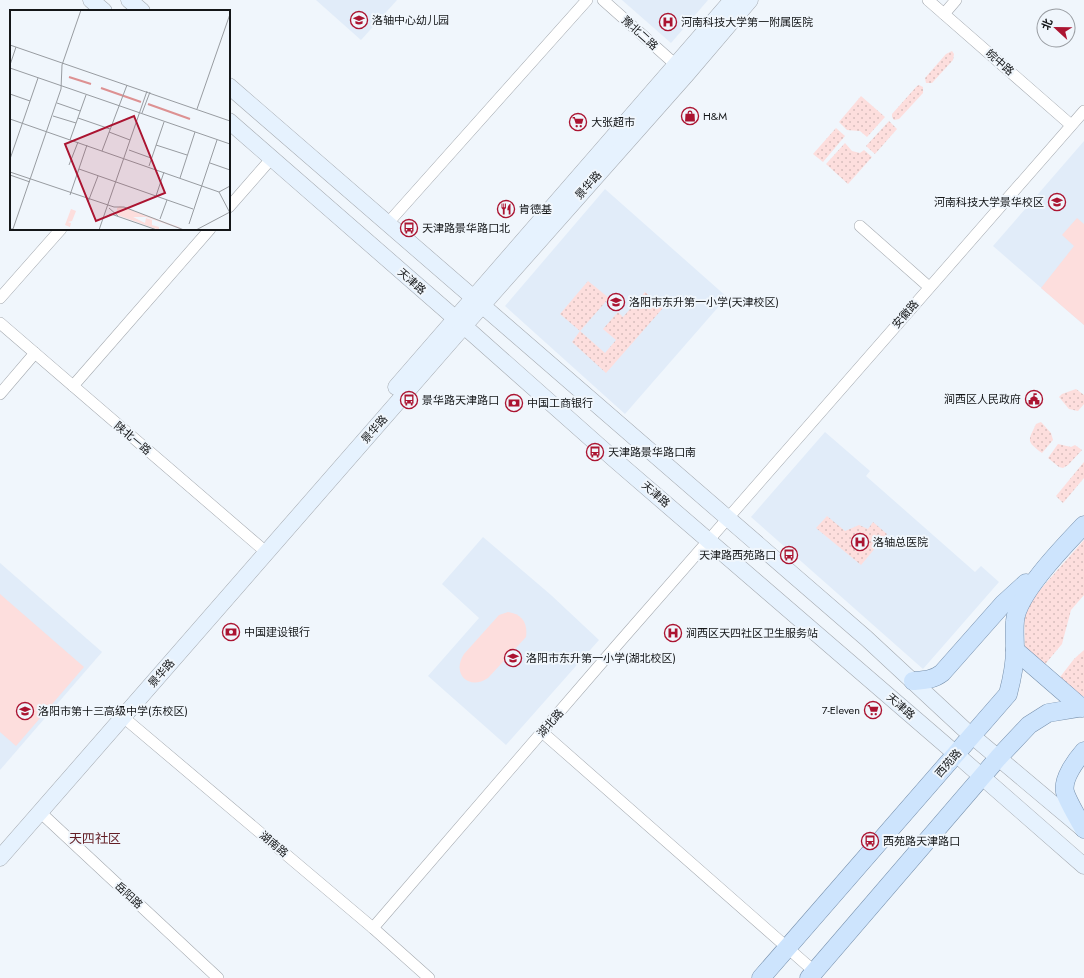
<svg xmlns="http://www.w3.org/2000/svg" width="1084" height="978" viewBox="0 0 1084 978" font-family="Jost,'Noto Sans SC',sans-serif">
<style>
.built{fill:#e1ecf9}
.grass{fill:url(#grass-dots)}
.pitch{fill:#fddedd}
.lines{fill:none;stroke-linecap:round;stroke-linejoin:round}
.street-casing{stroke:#a4a9af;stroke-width:12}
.secondary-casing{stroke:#a4a9af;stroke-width:17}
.primary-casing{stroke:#7790ac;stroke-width:19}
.street{stroke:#fff;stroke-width:11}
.secondary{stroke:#e6f2fe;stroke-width:16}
.primary{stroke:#cde4fd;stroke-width:18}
.labels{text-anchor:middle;stroke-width:4;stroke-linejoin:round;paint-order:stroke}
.poi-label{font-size:11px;fill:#141618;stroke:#f0f6fc;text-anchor:start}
.street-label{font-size:11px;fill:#141618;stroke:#f0f6fc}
.quarter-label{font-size:13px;fill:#631d24;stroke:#f0f6fc}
.inset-river{fill:none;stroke:#dd9192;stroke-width:2}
.inset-road{fill:none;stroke:#989ca1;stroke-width:1}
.view{fill:#ab1431;fill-opacity:0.15;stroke:#ab1431;stroke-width:2}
.inset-edge{fill:none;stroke:#141618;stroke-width:2}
</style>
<defs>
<pattern id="grass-dots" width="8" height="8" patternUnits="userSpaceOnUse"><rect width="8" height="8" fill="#fddedd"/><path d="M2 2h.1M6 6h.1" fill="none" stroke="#d8bebd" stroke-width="1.8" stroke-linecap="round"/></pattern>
</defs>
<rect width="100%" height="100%" fill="#f0f6fc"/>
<g class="built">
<polygon points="316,0 397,0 361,40"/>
<polygon points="622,0 708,0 671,43"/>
<polygon points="1084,141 1084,325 993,246"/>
<polygon points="605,189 727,297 625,414 505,306"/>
<polygon points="825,432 870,471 866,476 975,572 981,566 999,582 923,669 751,517"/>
<polygon points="483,537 551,595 599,640 506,745 428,676 479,618 442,584"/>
<polygon points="0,563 102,652 0,770"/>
</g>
<g class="grass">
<polygon points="952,51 954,54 953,60 932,83 926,83 925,78 946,54"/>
<polygon points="919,85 923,87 923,93 899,119 894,120 892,117 892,114 917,86"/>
<polygon points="861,96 885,117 867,137 860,131 847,130 839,122"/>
<polygon points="889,121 897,129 875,154 866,146"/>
<polygon points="836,128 845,136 823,162 813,154"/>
<polygon points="845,143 852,151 860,153 864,150 872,157 848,184 826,164"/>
<polygon points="588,281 609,298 580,331 605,353 616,340 603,329 618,312 623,317 645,292 663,308 606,373 572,342 580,331 560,314"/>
<polygon points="1076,389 1084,395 1084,404 1078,411 1069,409 1059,397 1062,394"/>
<path d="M1041,422L1051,433L1053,440L1042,453C1026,441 1028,441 1036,424Z"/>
<polygon points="1058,444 1071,447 1075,445 1082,450 1068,465 1063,468 1059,467 1048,458"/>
<polygon points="1084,462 1084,478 1063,503 1056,496"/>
<polygon points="827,516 845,531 859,525 868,529 873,522 887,534 861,565 816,528"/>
<polygon points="1084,540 1084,595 1071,610 1062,644 1041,669 1057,681 1074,659 1084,650 1084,696 1076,698 1025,657 1024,608"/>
</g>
<g class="pitch">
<polygon points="1077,218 1084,224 1084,325 1041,288 1074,246 1062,235"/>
<polygon points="0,594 84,667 16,746 0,732"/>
<path d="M508,612C522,614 528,623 526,637L488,678C469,691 451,674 464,654L499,615Z"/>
</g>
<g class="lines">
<g class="street-casing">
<g id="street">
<polyline points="603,0 676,65"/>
<polyline points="928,0 1071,125"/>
<polyline points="944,14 956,0"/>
<polyline points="229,207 271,159"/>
<polyline points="388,223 587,0"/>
<polyline points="860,226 929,287"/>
<polyline points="0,298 61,229"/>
<polyline points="0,323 266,552"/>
<polyline points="73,386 210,229"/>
<polyline points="0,394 35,353"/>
<polyline points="116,711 373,928 429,978"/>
<polyline points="542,732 815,972"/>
<polyline points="40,812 218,978"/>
<polyline points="373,928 617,645 1084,111"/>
</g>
</g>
<g class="secondary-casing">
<g id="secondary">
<polyline points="91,0 104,11"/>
<polyline points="129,0 142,11"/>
<polyline points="229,86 866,638 964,729 1083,829"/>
<polyline points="229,121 464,326 615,460 956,754 1084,866"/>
<polyline points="396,387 732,0"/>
<polyline points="0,858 464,326 687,74 750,0"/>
</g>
</g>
<g class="primary-casing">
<g id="primary">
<polyline points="1015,650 1082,708"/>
<path d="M913,681C924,680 933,680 942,673L1003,604L1026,583"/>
<path d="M1084,751C1076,760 1062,779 1065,792C1068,802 1079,820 1084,829"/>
<path d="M761,978L1008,694C1012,679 1015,664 1015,649C1015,640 1014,630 1015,621C1017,594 1065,545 1084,525"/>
<polyline points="809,978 998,758 1029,725 1048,713 1084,707"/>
</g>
</g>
<use href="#street" class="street"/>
<use href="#secondary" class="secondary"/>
<use href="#primary" class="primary"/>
</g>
<defs>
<g id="school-ring" transform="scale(0.9)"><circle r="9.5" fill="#f0f6fc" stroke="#ab1431" stroke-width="1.5"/><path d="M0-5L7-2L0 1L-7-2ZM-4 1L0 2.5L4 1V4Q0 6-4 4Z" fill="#ab1431"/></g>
<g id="hospital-ring" transform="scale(0.9)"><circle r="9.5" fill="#f0f6fc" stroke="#ab1431" stroke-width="1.5"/><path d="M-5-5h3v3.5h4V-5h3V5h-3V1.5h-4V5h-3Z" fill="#ab1431"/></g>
<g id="shop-ring" transform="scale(0.9)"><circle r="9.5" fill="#f0f6fc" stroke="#ab1431" stroke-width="1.5"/><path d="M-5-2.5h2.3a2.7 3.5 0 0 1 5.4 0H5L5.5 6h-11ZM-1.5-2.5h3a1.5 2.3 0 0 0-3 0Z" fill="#ab1431"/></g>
<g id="supermarket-ring" transform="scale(0.9)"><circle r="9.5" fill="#f0f6fc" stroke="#ab1431" stroke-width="1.5"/><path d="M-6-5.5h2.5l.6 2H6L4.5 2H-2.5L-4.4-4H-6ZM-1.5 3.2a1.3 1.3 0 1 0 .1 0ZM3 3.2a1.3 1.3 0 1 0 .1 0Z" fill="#ab1431"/></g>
<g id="university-ring" transform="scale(0.9)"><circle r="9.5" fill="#f0f6fc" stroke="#ab1431" stroke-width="1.5"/><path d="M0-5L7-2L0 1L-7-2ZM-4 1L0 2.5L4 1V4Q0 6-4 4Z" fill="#ab1431"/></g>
<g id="restaurant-ring" transform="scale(0.9)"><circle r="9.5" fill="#f0f6fc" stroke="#ab1431" stroke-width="1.5"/><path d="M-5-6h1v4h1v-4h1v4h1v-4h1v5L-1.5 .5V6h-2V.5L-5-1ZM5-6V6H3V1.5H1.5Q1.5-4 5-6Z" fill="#ab1431"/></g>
<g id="bus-ring" transform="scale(0.9)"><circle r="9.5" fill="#f0f6fc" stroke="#ab1431" stroke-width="1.5"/><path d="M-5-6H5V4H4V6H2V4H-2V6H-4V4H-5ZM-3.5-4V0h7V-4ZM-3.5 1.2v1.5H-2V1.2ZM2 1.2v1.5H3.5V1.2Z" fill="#ab1431"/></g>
<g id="civic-ring" transform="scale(0.9)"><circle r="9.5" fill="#f0f6fc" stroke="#ab1431" stroke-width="1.5"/><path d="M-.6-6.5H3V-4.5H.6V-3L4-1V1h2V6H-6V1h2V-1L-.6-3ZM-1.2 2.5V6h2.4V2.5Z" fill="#ab1431"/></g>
<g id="bank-ring" transform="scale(0.9)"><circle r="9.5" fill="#f0f6fc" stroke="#ab1431" stroke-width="1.5"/><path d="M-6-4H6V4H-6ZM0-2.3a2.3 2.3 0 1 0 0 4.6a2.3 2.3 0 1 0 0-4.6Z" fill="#ab1431"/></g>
</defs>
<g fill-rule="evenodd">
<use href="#school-ring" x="359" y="20"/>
<use href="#hospital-ring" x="668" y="22"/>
<use href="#shop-ring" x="690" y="116"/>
<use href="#supermarket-ring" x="578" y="122"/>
<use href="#university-ring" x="1057" y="202"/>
<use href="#restaurant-ring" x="506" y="209"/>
<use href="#bus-ring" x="409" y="228"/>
<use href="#school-ring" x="616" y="302"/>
<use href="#civic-ring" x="1034" y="399"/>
<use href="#bus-ring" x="409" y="400"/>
<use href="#bank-ring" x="514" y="403"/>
<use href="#bus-ring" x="595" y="452"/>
<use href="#hospital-ring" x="860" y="542"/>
<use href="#bus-ring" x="789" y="555"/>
<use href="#bank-ring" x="231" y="632"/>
<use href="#hospital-ring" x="673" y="633"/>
<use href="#school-ring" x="513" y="658"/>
<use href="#supermarket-ring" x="873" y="710"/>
<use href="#school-ring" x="25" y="711"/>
<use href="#bus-ring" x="870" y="841"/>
</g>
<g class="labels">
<g class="poi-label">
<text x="372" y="24">洛轴中心幼儿园</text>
<text x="681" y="26">河南科技大学第一附属医院</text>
<text x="703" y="120">H&amp;M</text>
<text x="591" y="126">大张超市</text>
<text x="1044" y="206" text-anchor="end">河南科技大学景华校区</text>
<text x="519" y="213">肯德基</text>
<text x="422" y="232">天津路景华路口北</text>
<text x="629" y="306">洛阳市东升第一小学(天津校区)</text>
<text x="1021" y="403" text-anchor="end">涧西区人民政府</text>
<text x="422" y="404">景华路天津路口</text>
<text x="527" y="407">中国工商银行</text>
<text x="608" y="456">天津路景华路口南</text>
<text x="873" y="546">洛轴总医院</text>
<text x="776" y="559" text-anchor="end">天津路西苑路口</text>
<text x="244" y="636">中国建设银行</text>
<text x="686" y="637">涧西区天四社区卫生服务站</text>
<text x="526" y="662">洛阳市东升第一小学(湖北校区)</text>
<text x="860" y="714" text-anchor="end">7-Eleven</text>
<text x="38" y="715">洛阳市第十三高级中学(东校区)</text>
<text x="883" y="845">西苑路天津路口</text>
</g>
<g class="street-label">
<text transform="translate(640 33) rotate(42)" y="4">豫北二路</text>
<text transform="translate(1000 62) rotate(41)" y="4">皖中路</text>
<text transform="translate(588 185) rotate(-48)" y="4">景华路</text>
<text transform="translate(412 281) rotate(41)" y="4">天津路</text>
<text transform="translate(905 314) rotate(-49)" y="4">安徽路</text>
<text transform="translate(374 429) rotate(-49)" y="4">景华路</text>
<text transform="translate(133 438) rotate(40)" y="4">陕北一路</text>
<text transform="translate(656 494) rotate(41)" y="4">天津路</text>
<text transform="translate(161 673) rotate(-49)" y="4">景华路</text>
<text transform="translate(901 706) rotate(41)" y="4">天津路</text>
<text transform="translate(550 723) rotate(-49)" y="4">湖北路</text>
<text transform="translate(948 763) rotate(-49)" y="4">西苑路</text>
<text transform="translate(274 844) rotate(40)" y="4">湖南路</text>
<text transform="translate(129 895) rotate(43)" y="4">岳阳路</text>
</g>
<g class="quarter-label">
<text x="95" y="843">天四社区</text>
</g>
</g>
<g transform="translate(10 10)">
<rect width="220" height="220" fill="#f0f6fc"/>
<path d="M110,196L169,217L173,220L136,207H123L135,213L136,208L142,210V215L149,217V220L107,205V198ZM61,199L66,201L62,211L58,212L61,213L60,217L55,215Z" fill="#fddedd"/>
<path class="inset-river" d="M59,67L81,74M91,78L131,92M138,94L180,109"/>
<path class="inset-road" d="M0,35L220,111M0,55L6,37M0,58L220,134M0,84L20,91M47,93L70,101M187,99L220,4M132,103L140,82M43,106L66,113M68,108L100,119M0,109L209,182L220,203M99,122L120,130M60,130L76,85M146,135L177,145M119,140L141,148M92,141L117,75M0,149L28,68M200,153L220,160M59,155L68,132M139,156L154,112M69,159L183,199M0,162L104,197H114L174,220M0,165L20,172M170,168L185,122M209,182L220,176M60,185L77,135M146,186L154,162M78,192L88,166M99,198L108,206M96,207L101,204L147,220M150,209L157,190M179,214L207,130M0,219H3L51,79L52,55L71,0M89,220L137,81M186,220L220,202"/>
<path class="view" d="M124,106L155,183L86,211L55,134Z"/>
<rect width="220" height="220" class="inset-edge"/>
</g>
<g transform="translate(1056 28) rotate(292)"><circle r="19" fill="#f0f6fc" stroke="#989ca1"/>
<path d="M0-3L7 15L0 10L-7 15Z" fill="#ab1431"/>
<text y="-6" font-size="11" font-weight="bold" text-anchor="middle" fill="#141618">北</text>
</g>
</svg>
